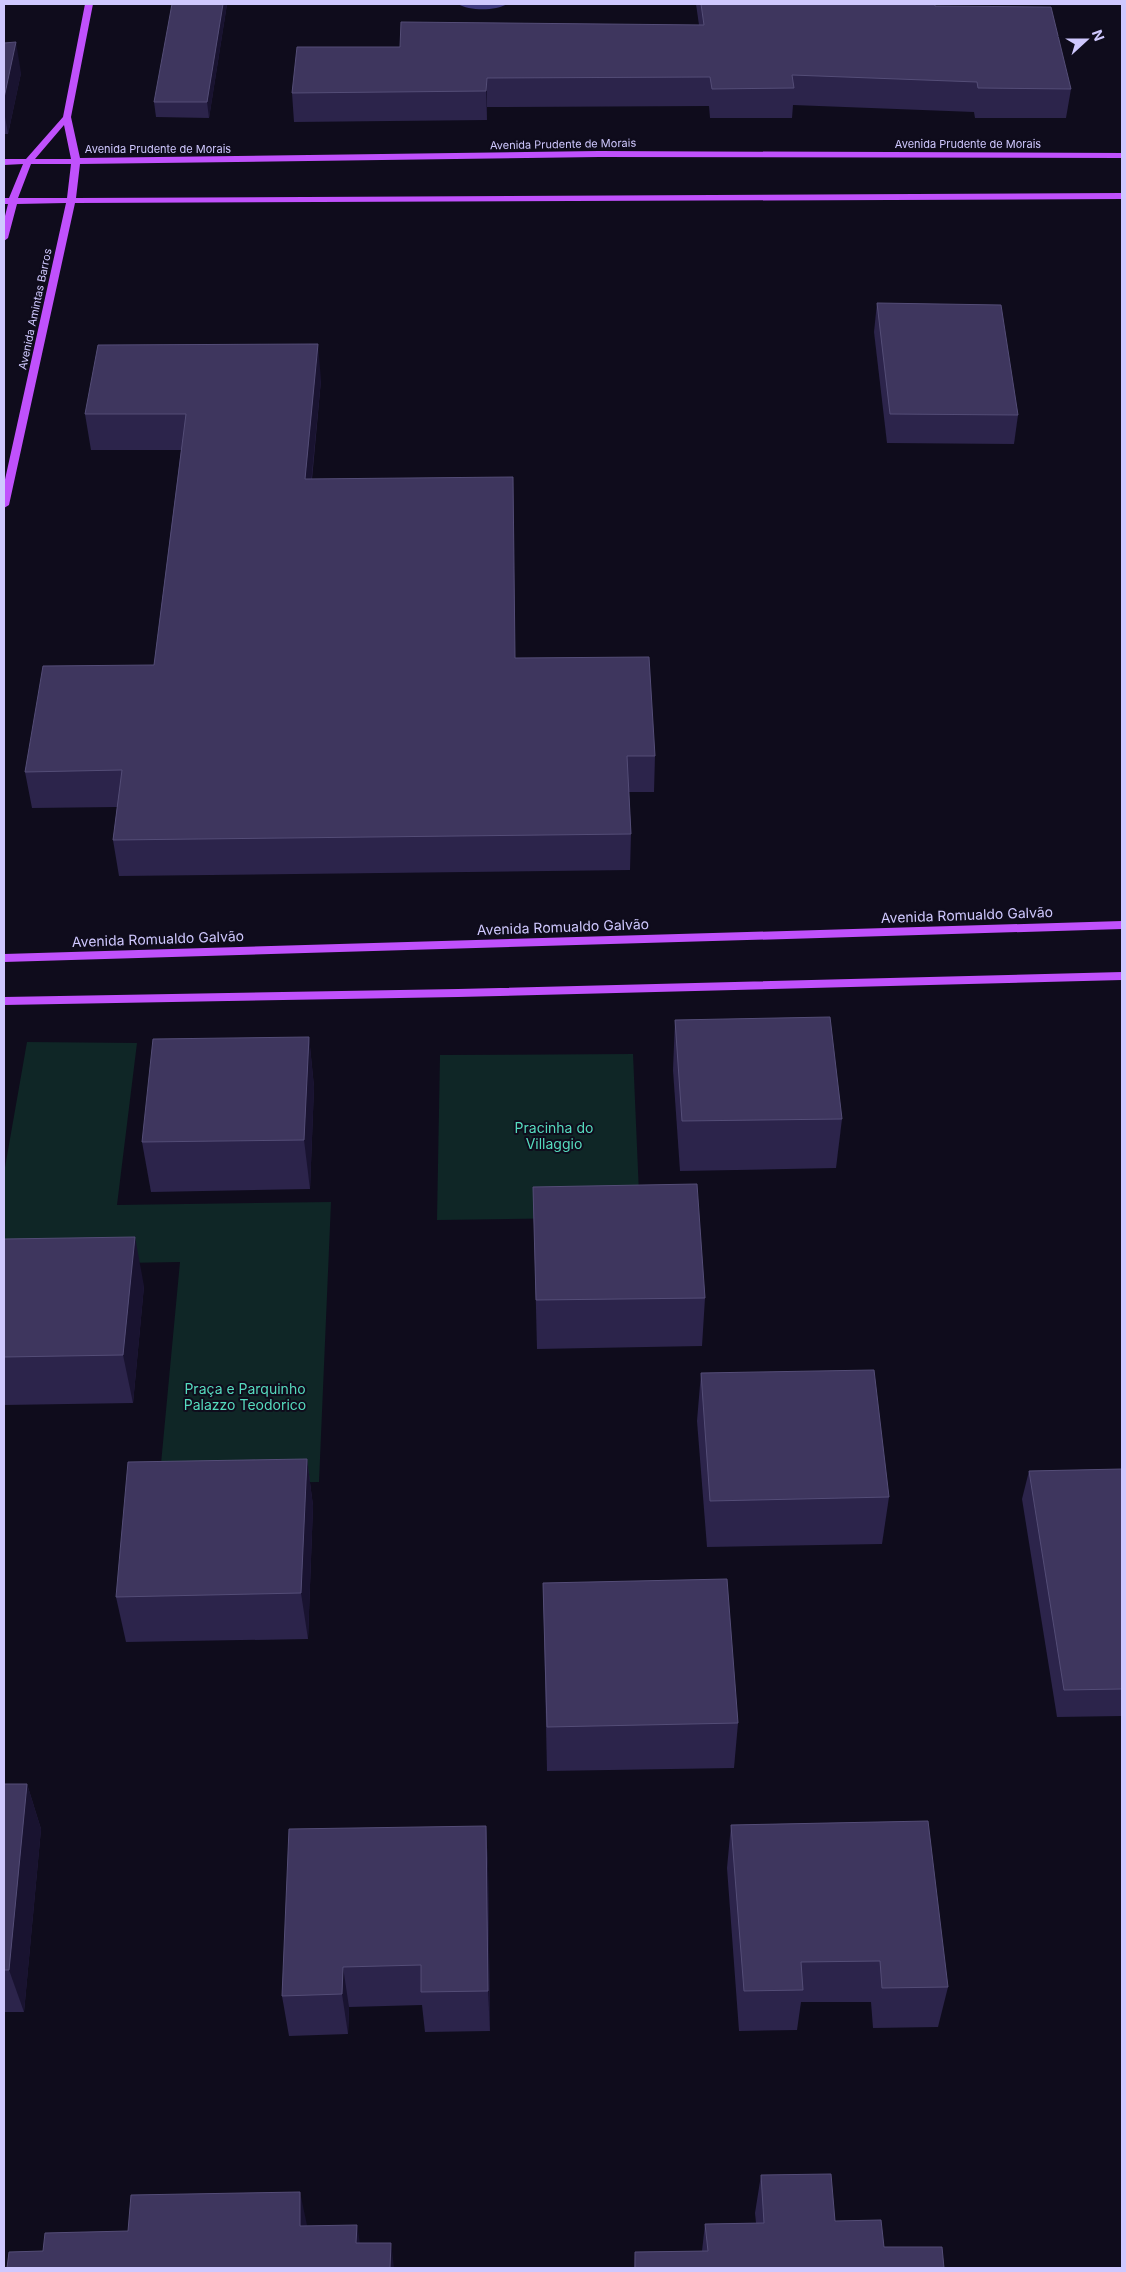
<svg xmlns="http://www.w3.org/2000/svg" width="1126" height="2272" viewBox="0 0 1126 2272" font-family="Inter,sans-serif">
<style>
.green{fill:#0f2626}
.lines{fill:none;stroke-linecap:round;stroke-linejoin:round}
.minor{fill:#3c377a;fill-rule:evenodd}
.major{fill:#c051fc;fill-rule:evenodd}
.wall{fill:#2c244b}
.shaded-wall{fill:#191330}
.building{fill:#3e365e;stroke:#544d77}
.labels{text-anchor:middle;stroke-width:4;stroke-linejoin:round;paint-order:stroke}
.far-street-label{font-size:11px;fill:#cfc8fe;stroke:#0f0c1c}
.street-label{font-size:14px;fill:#cfc8fe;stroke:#0f0c1c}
.park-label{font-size:14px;fill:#56dbbe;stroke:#0f0c1c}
</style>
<rect width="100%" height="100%" fill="#0f0c1c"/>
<g class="green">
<polygon points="27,1042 137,1043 117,1205 331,1202 319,1482 159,1485 180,1262 4,1265 4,1173"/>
<polygon points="633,1054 640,1217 437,1220 440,1055"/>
</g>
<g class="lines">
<path class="minor" d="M458,4H507C496,11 469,11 458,4Z"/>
<g class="major">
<path d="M85,4H93L71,117L80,158L599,151L1122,153V158L599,157L80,164L76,198L1122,193V199L75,203L9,505L4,508V484L66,203L17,204L8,238L4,241V220L8,204H4V198H9L23,164L4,165V159H26L63,117ZM64,125L71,159H35ZM31,164H71L67,198H18Z"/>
<polygon points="1122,921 1122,929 4,962 4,954"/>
<polygon points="1122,972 1122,980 458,997 4,1005 4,997 458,989"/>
</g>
</g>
<g class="wall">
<polygon points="227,4 209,118 156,117 154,102"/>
<polygon points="696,4 935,4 935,6 1071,89 1066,118 975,118 974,112 793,105 792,118 710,118 709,106 487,107 487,120 294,122 292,93 400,47 699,25"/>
<polygon points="4,43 21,73 8,134 4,134"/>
<polygon points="877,303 1018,415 1014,444 887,443 874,332"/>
<polygon points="321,380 312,479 515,658 655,756 654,792 629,792 631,834 630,870 119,876 113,840 117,807 32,808 25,772 154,665 181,450 91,450 85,414"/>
<polygon points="675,1020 842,1119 836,1168 680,1171 673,1070"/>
<polygon points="309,1037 314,1087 310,1189 151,1192 142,1142"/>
<polygon points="533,1187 705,1298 702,1346 537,1349"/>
<polygon points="4,1239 144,1286 133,1403 4,1405"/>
<polygon points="701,1373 889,1497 882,1544 707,1547 697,1421"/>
<polygon points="307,1459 313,1506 308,1639 126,1642 116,1597"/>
<polygon points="1122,1469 1122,1716 1057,1717 1022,1499 1029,1471"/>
<polygon points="543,1583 738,1723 734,1768 547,1771"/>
<polygon points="4,1784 27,1784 41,1829 24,2012 4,2012"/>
<polygon points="731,1825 948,1987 938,2027 873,2028 871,2002 801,2002 797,2030 739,2031 727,1868"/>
<polygon points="486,1826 488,1868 490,2031 425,2032 422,2005 349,2007 348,2034 289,2036 282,1996"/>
<polygon points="761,2175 835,2221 884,2247 944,2268 634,2268 635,2252 702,2251 705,2224 756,2223 755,2213"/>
</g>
<g class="shaded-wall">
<polygon points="223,4 227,4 209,118 207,102"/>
<polygon points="16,42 21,73 8,134 4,111 4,98"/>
<polygon points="487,78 487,120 486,91"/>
<polygon points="318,344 321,380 308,515 305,479"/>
<polygon points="309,1037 314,1087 310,1189 304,1140"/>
<polygon points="135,1237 144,1286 133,1403 123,1355"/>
<polygon points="307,1459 313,1506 308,1639 301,1593"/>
<polygon points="27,1784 41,1829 24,2012 9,1970"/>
<polygon points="486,1826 488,1868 490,2031 488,1991"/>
<polygon points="343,1967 349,2007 348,2034 342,1994"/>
<polygon points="300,2192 308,2230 300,2226"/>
<polygon points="357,2225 363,2262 356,2243"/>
<polygon points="391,2243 394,2268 390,2268"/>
</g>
<g class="building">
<polygon points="172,4 223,4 207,102 154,102"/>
<polygon points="701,4 935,4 935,6 1051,7 1071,89 978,88 977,82 792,75 794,88 712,89 710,77 487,78 486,91 292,93 297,47 400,47 401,22 704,25"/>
<polygon points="16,42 4,98 4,43"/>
<polygon points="877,303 1001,305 1018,415 890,414"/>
<polygon points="318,344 305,479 513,477 515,658 649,657 655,756 627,756 631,834 113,840 122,770 25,772 43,666 154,665 186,414 85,414 98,345"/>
<polygon points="830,1017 842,1119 682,1121 675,1020"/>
<polygon points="309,1037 304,1140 142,1142 153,1039"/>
<polygon points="697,1184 705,1298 536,1300 533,1187"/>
<polygon points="135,1237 123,1355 4,1357 4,1239"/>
<polygon points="874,1370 889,1497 710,1501 701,1373"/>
<polygon points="307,1459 301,1593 116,1597 128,1462"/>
<polygon points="1122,1469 1122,1689 1064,1690 1029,1471"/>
<polygon points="727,1579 738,1723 547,1727 543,1583"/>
<polygon points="4,1784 27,1784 9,1970 4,1970"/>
<polygon points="928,1821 948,1987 882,1988 880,1961 801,1962 803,1990 744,1991 731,1825"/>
<polygon points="486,1826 488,1991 421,1992 421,1965 343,1967 342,1994 282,1996 289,1829"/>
<polygon points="831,2174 835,2221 881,2220 884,2247 942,2247 944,2268 635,2268 635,2252 708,2251 705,2224 764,2223 761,2175"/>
<polygon points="300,2192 300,2226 357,2225 356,2243 391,2243 390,2268 7,2268 9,2252 43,2251 45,2233 128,2231 131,2195"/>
</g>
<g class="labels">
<g class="far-street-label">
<text transform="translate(563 144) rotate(-1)" y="4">Avenida Prudente de Morais</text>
<text x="968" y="148">Avenida Prudente de Morais</text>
<text x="158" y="153">Avenida Prudente de Morais</text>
<text transform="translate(35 309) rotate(-78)" y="4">Avenida Amintas Barros</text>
</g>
<g class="street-label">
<text transform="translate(967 915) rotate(-2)" y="5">Avenida Romualdo Galvão</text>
<text transform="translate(563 927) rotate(-2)" y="5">Avenida Romualdo Galvão</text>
<text transform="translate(158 939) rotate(-2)" y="5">Avenida Romualdo Galvão</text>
</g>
<g class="park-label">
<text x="554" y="1133">Pracinha do<tspan x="554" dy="16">Villaggio</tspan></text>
<text x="245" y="1394">Praça e Parquinho<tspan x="245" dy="16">Palazzo Teodorico</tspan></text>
</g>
</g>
<rect width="1126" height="2272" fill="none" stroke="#cfc8fe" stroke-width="10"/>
<g transform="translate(1086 40) rotate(69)" stroke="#0f0c1c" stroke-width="4" paint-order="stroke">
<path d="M0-4L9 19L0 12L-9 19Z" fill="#cfc8fe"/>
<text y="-8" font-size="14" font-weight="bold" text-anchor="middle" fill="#cfc8fe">N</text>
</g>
</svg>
